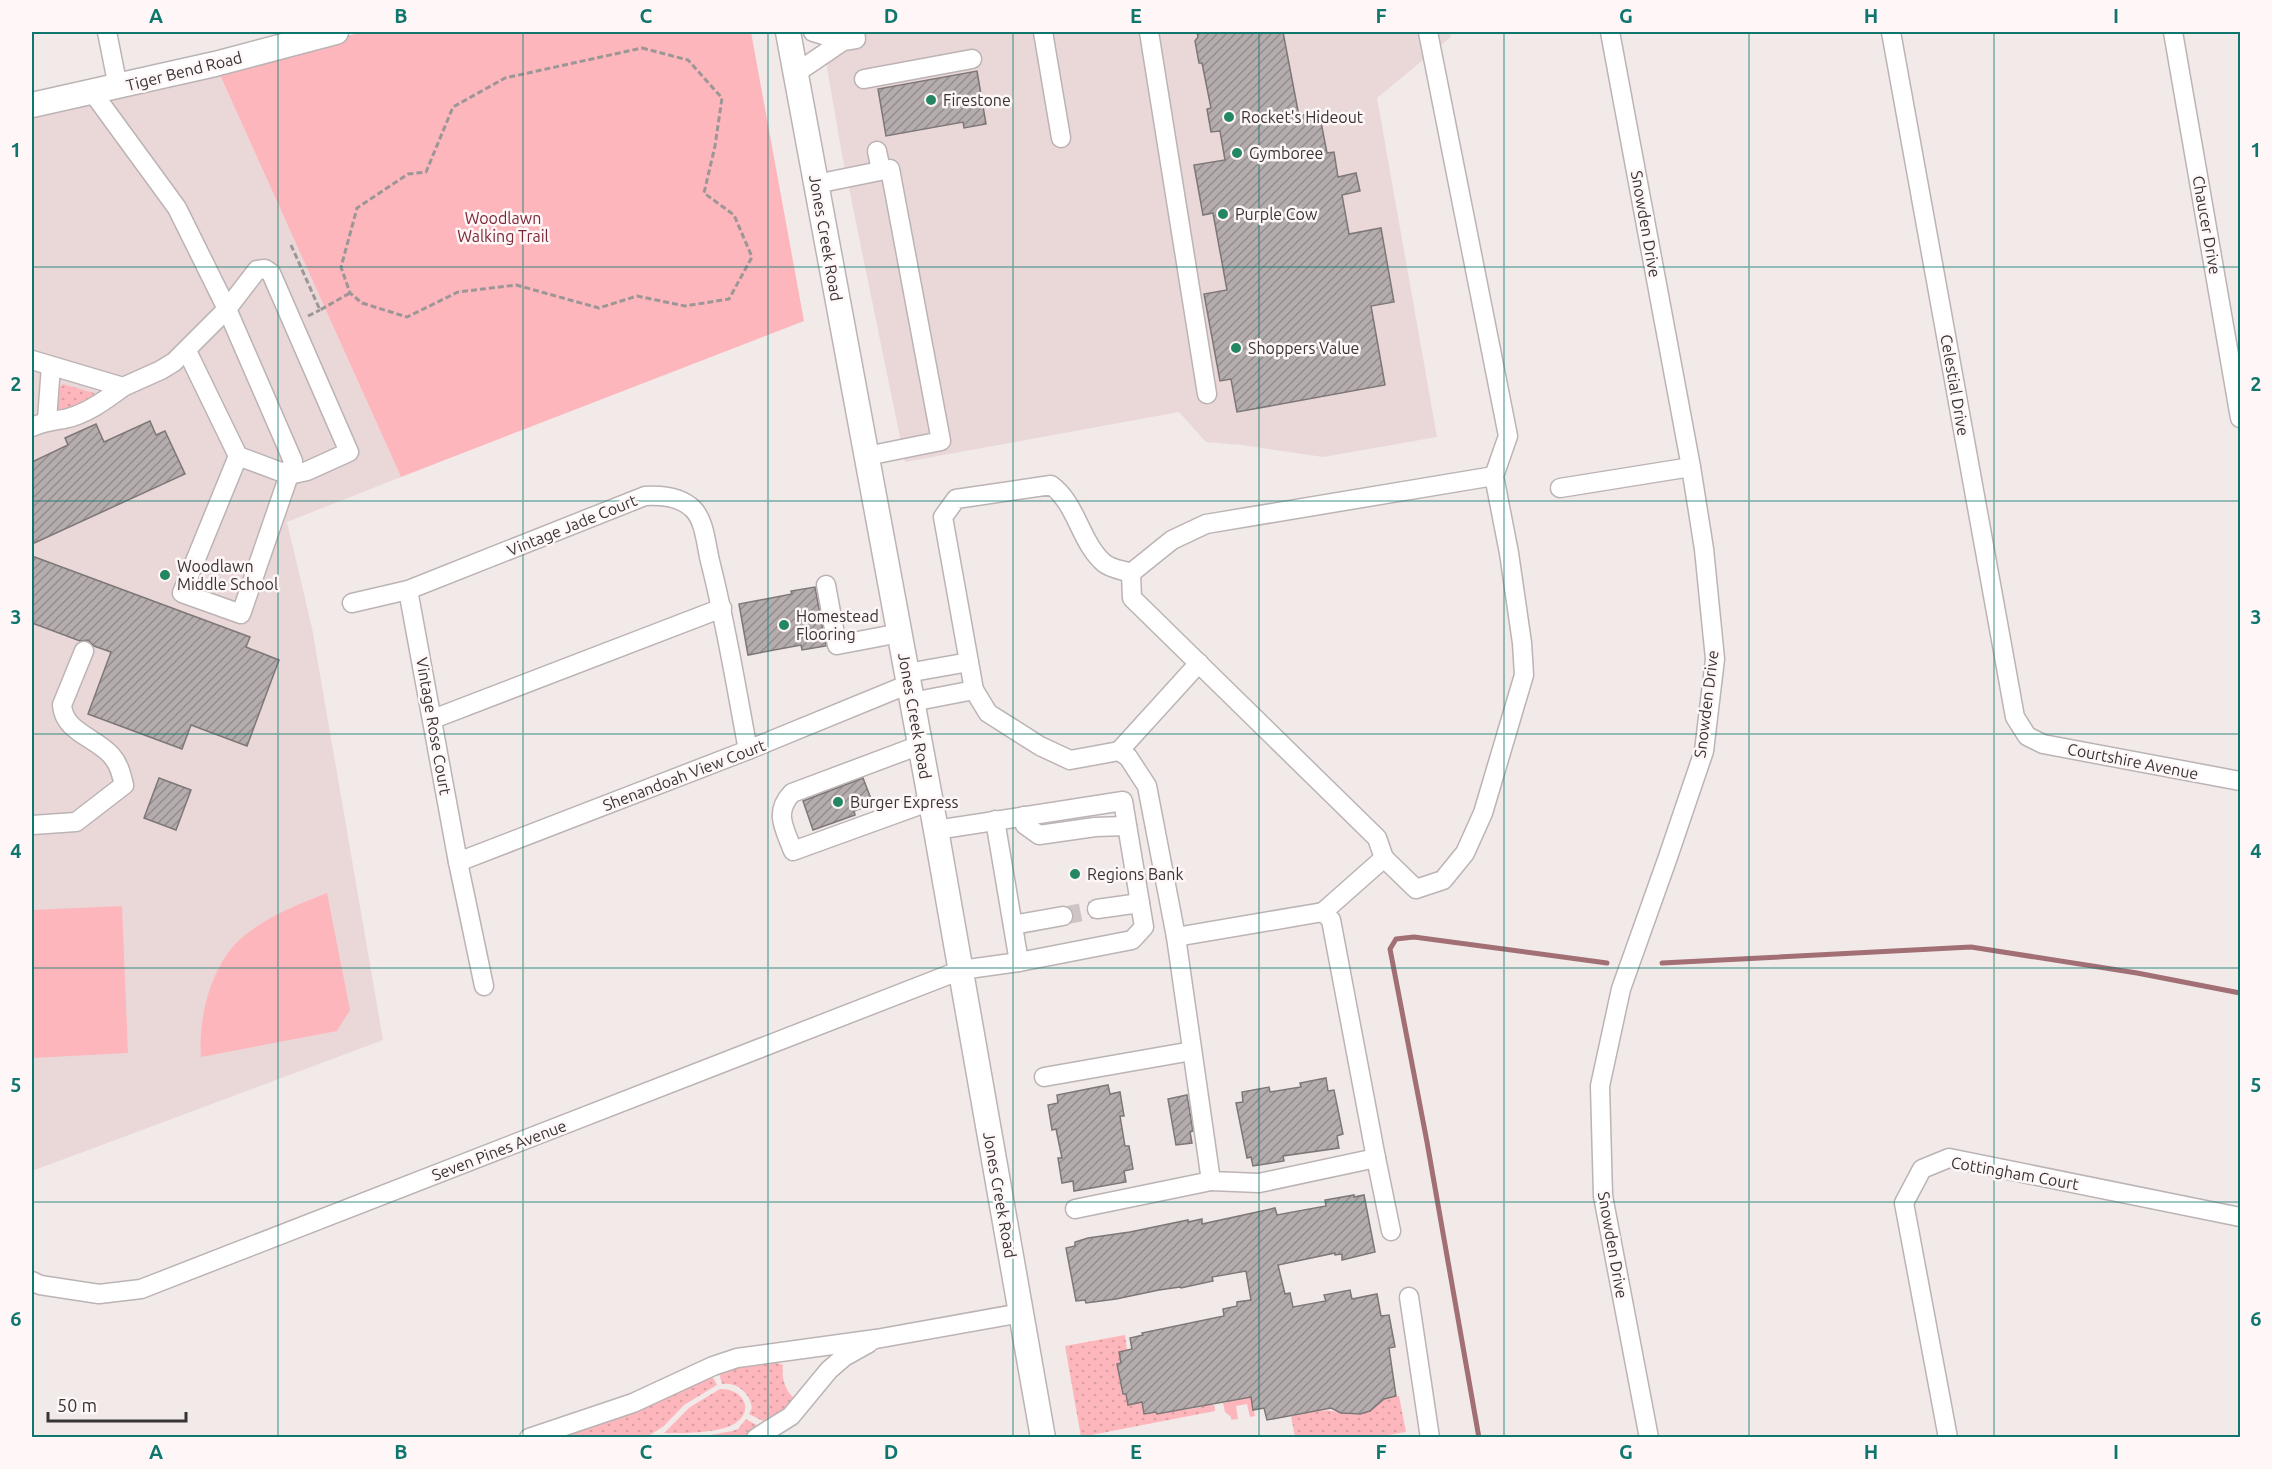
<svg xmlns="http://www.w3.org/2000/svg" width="2272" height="1469" viewBox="0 0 2272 1469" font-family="Ubuntu,sans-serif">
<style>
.built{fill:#ead8d9}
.grass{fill:url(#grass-dots)}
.green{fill:#fdb7bc}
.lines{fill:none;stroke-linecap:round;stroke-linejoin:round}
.stream{stroke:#a16f74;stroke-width:5}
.building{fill:url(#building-hatch);stroke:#7e7777;stroke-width:1.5}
.minor-tunnel{stroke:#cdc5c5;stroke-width:18;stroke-dasharray:18 9;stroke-linecap:butt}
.minor-casing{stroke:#bcb3b4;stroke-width:21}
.major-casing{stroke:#bcb3b4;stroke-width:27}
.path{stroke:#9c9696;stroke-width:3;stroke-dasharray:6 3;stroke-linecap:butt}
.minor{stroke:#fff;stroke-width:18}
.major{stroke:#fff;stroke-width:24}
.grid{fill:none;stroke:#0f766e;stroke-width:1.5;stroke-opacity:0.55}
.poi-dot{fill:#228762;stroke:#fff6f7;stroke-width:2}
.labels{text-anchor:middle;stroke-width:5;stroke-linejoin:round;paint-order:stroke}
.street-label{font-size:16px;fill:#373434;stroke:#fff6f7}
.poi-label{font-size:16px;fill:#373434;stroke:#fff6f7;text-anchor:start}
.park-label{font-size:16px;fill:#7b2836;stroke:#fff6f7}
.neatline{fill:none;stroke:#0f766e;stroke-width:2}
.grid-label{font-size:20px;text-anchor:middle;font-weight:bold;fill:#0f766e}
</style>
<defs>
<pattern id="grass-dots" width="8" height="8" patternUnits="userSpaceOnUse" patternTransform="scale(1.5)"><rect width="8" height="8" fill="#fdb7bc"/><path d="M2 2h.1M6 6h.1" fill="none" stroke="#d99ea2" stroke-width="1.8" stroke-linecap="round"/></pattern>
<pattern id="building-hatch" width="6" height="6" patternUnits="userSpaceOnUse" patternTransform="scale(1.5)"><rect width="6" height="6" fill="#b5acad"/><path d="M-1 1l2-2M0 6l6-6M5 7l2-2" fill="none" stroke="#948d8e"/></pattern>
</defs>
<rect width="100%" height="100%" fill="#f2e9e9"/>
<g class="built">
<polygon points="821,32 1450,32 1451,37 1377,98 1437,437 1323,457 1242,445 1206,442 1179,412 905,462 841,149"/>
<polygon points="215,64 401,477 287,522 312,628 383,1040 32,1171 32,105"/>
</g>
<g class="grass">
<polygon points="63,384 94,393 96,398 60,413 57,407 57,390"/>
<polygon points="1125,1335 1127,1350 1119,1352 1121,1363 1117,1364 1122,1394 1126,1394 1128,1405 1142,1402 1144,1414 1156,1412 1157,1414 1173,1411 1173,1408 1183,1407 1184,1410 1201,1407 1200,1404 1211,1402 1211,1405 1214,1405 1215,1411 1081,1437 1065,1346"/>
<path d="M772,1361L783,1365C781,1376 785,1391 794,1398L791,1406L767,1423L749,1414L752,1408C750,1393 737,1382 722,1384L719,1373L740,1366Z"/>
<polygon points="710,1376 714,1379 717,1385 684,1405 664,1426 647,1437 552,1438"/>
<path d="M720,1389C743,1388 756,1411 734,1424C719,1433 681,1434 664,1433L690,1407Z"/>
<path d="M1399,1396L1406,1432L1377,1437H1295L1291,1416L1298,1414L1297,1409L1318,1405L1319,1411C1334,1408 1346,1417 1361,1414C1375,1411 1376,1403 1385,1398C1389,1397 1395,1397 1399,1396Z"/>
<polygon points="746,1419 760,1427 742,1437 695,1438 732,1431 738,1429"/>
</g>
<g class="green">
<polygon points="365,32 751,32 804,321 401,477 215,64"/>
<path d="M327,893L350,1010L337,1031L201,1057C198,1019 210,969 238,941C263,918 296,905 327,893Z"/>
<polygon points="122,906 128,1053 32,1058 32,910"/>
<polygon points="1249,1384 1255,1416 1250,1417 1247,1404 1236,1406 1238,1419 1231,1420 1231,1417 1225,1412 1223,1403 1228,1402 1228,1399"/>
</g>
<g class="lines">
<g class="stream">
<polyline points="1662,963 1971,947 2137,973 2240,993"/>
<polyline points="1479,1438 1427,1142 1390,949 1396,939 1414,937 1607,963"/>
</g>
</g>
<g class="building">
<polygon points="1197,32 1283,32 1299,116 1319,112 1327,153 1334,152 1338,177 1356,173 1360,191 1342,195 1349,234 1381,228 1394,302 1371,306 1385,385 1237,412 1231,379 1220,381 1204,294 1227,290 1213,213 1203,215 1194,165 1225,160 1220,131 1211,132 1207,109 1211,108 1202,63 1199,63 1195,41 1198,37"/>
<polygon points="977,71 986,124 964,128 963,122 886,136 878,89"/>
<polygon points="150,421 156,435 165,431 185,474 32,544 32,462 68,445 65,438 96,424 104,442"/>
<polygon points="32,556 250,637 246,647 279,660 247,746 191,725 182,749 88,714 111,652 94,646 88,640 80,641 32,623"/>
<polygon points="815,587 826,646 802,650 801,645 748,655 739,604 792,594 791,591"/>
<polygon points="159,778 191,790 176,830 144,818"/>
<polygon points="863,778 873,804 854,811 855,815 813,830 803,801"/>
<polygon points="1326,1078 1328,1091 1334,1090 1343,1134 1337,1136 1339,1148 1283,1156 1284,1161 1253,1166 1251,1157 1247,1158 1236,1103 1243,1102 1242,1092 1269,1087 1270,1092 1301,1087 1300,1083"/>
<polygon points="1108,1085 1110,1094 1120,1092 1124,1116 1120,1116 1125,1146 1129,1146 1133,1169 1124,1171 1126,1182 1074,1191 1073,1181 1062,1183 1058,1158 1062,1158 1056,1129 1052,1130 1048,1105 1058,1103 1057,1095"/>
<polygon points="1187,1095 1193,1131 1190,1132 1192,1143 1176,1145 1168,1099"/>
<polygon points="1354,1195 1354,1197 1364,1195 1375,1252 1342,1260 1342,1254 1335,1255 1335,1253 1278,1265 1285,1294 1290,1293 1293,1307 1326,1301 1324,1295 1350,1290 1352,1299 1377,1294 1381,1316 1389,1315 1395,1347 1389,1348 1396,1396 1384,1399 1370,1411 1360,1414 1341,1413 1331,1408 1267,1420 1264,1408 1253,1410 1251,1397 1157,1414 1156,1412 1144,1414 1142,1402 1128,1405 1126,1394 1123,1394 1117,1364 1121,1363 1119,1352 1132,1349 1130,1338 1143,1335 1142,1333 1224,1316 1223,1309 1237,1306 1237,1302 1251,1300 1246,1271 1212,1277 1213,1281 1181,1288 1180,1287 1159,1290 1116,1299 1086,1303 1085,1300 1076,1301 1066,1248 1075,1246 1075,1242 1088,1238 1130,1232 1188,1220 1188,1222 1202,1219 1202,1224 1275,1208 1277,1215 1326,1206 1325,1200"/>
</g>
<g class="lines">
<polyline class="minor-tunnel" points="1063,916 1097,909"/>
<g class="minor-casing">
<g id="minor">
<polyline points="107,32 118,87"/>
<polyline points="813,32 843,41"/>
<polyline points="1043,32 1061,138"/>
<polyline points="1149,32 1207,394"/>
<polyline points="1610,32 1691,467 1704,549 1715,659 1704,751 1668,857 1621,989 1600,1086 1603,1196 1649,1438"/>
<polyline points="1891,32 2015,717 2027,736 2043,744 2240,781"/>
<polyline points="2173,32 2240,418"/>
<polyline points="796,73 843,41 856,39 855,32"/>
<polyline points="864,79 972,59"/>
<polyline points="877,151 881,170"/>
<polyline points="816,184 890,169 941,441 867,456"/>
<polyline points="187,351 238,456 182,593 241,614 289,475 293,461 227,309 257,270 265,269 271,273 349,452 307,471 289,475 238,456"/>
<polyline points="32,360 123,387 161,370 174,362 227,309 177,208 93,93"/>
<polyline points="47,420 51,366"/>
<path d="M32,427C43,422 52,421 64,419C85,415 106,400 123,387"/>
<polyline points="1560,488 1691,467"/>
<path d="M1131,573C1123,570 1111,569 1104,563C1080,542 1077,504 1051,485L956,499L943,517L974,690L988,713L1040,746L1070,760L1119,751L1128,757L1147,786L1176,937L1211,1181L1259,1183L1376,1158L1391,1231"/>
<polyline points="826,585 837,645 900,633"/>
<polyline points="408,590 458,862 484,986"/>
<path d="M352,603L408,590L645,496C661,495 681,497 693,509C705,521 706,545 710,561C726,623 736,687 748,750"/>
<polyline points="907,673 969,662"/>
<polyline points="912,702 974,690"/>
<polyline points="433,719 722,608"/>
<path d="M920,745L792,793C773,813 785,829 793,851L931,801"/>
<polyline points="1119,751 1199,663"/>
<polyline points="1024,816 1025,825 1039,835 1095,827 1127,826"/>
<polyline points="995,820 1019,962"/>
<path d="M32,825L76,822L124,785C121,773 119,764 111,755C95,737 64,732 62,705L84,651"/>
<polyline points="1384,858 1377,838 1132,598 1131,573 1172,540 1206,524 1494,476"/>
<polyline points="458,862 748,750 909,684"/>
<polyline points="1097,909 1140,903"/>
<polyline points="1323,912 1384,858 1416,889 1443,880 1465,853 1483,813 1524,675 1522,643 1509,553 1494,476 1508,436 1428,32"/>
<polyline points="1013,925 1063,916"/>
<polyline points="1176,937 1323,912 1331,920 1376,1158"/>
<polyline points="1044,1077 1192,1051"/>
<polyline points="1075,1209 1211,1181"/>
<polyline points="32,1281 40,1285 99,1294 141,1289 961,970 1019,962 1132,940 1144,927 1123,801 936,830"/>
<polyline points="1409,1297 1430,1438"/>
<polyline points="529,1438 633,1403 713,1366 737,1358 876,1339 1021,1313"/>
<polyline points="756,1438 791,1416 829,1370 844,1357 869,1343"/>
<polyline points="1948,1438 1904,1203 1922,1169 1949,1158 2240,1217"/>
</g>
</g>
<g class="major-casing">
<g id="major">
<polyline points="788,32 936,830 1043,1438"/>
<polyline points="32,105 215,64 336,32"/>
</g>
</g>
<g class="path">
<polygon points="642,48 688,60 722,98 715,146 704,193 734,215 752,257 729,299 685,306 637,296 599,308 516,285 458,292 407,317 362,303 350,293 341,267 357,208 408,174 426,172 453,107 505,78"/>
<polyline points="291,245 320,310 350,293"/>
<polyline points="308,316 320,310"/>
</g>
<use href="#minor" class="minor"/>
<use href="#major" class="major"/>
</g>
<path class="grid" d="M278,32V1438M523,32V1438M768,32V1438M1013,32V1438M1259,32V1438M1504,32V1438M1749,32V1438M1994,32V1438M32,267H2240M32,501H2240M32,734H2240M32,968H2240M32,1202H2240"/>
<g class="poi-dot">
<circle cx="931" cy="100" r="6"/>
<circle cx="1229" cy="117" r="6"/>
<circle cx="1237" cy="153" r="6"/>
<circle cx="1223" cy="214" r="6"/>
<circle cx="1236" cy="348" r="6"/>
<circle cx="165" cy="575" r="6"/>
<circle cx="784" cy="625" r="6"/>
<circle cx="838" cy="802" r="6"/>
<circle cx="1075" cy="874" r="6"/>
</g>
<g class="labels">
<g class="street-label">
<text transform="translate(184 71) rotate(-14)" y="6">Tiger Bend Road</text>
<text transform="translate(1646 224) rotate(80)" y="6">Snowden Drive</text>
<text transform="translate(2207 225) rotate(80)" y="6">Chaucer Drive</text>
<text transform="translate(826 238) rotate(80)" y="6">Jones Creek Road</text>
<text transform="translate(1955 385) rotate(80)" y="6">Celestial Drive</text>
<text transform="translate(572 525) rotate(-22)" y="6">Vintage Jade Court</text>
<text transform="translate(1706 704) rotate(-83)" y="6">Snowden Drive</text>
<text transform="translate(915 716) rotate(80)" y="6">Jones Creek Road</text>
<text transform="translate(434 726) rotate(80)" y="6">Vintage Rose Court</text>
<text transform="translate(2133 761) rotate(11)" y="6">Courtshire Avenue</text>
<text transform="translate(684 775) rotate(-21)" y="6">Shenandoah View Court</text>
<text transform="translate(499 1150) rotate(-21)" y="6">Seven Pines Avenue</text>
<text transform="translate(2015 1173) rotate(10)" y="6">Cottingham Court</text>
<text transform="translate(1000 1195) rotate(80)" y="6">Jones Creek Road</text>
<text transform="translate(1613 1245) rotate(80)" y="6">Snowden Drive</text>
</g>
<g class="poi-label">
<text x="943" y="106">Firestone</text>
<text x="1241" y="123">Rocket's Hideout</text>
<text x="1249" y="159">Gymboree</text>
<text x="1235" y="220">Purple Cow</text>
<text x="1248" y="354">Shoppers Value</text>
<text x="177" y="572">Woodlawn<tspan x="177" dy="18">Middle School</tspan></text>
<text x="796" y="622">Homestead<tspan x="796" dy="18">Flooring</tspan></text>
<text x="850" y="808">Burger Express</text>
<text x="1087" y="880">Regions Bank</text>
</g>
<g class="park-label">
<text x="503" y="224">Woodlawn<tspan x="503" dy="18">Walking Trail</tspan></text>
</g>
</g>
<rect width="2272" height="1469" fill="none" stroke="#fff6f7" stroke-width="66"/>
<path d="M48 1412v9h138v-9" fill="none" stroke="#373434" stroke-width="3"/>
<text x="57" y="1412" font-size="18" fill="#373434" stroke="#fff6f7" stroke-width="4.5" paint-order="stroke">50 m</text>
<rect x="33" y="33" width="2206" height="1403" class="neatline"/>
<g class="grid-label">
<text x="156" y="23">A</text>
<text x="401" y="23">B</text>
<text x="646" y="23">C</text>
<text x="891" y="23">D</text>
<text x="1136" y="23">E</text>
<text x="1381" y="23">F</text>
<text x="1626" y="23">G</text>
<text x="1871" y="23">H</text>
<text x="2116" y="23">I</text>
<text x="16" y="157">1</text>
<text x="2256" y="157">1</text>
<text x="16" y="391">2</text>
<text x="2256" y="391">2</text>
<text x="16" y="624">3</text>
<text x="2256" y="624">3</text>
<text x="16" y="858">4</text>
<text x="2256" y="858">4</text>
<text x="16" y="1092">5</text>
<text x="2256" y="1092">5</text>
<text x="16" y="1326">6</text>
<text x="2256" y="1326">6</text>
<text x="156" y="1459">A</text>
<text x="401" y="1459">B</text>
<text x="646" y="1459">C</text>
<text x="891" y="1459">D</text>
<text x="1136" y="1459">E</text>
<text x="1381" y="1459">F</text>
<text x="1626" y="1459">G</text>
<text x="1871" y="1459">H</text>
<text x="2116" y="1459">I</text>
</g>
</svg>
